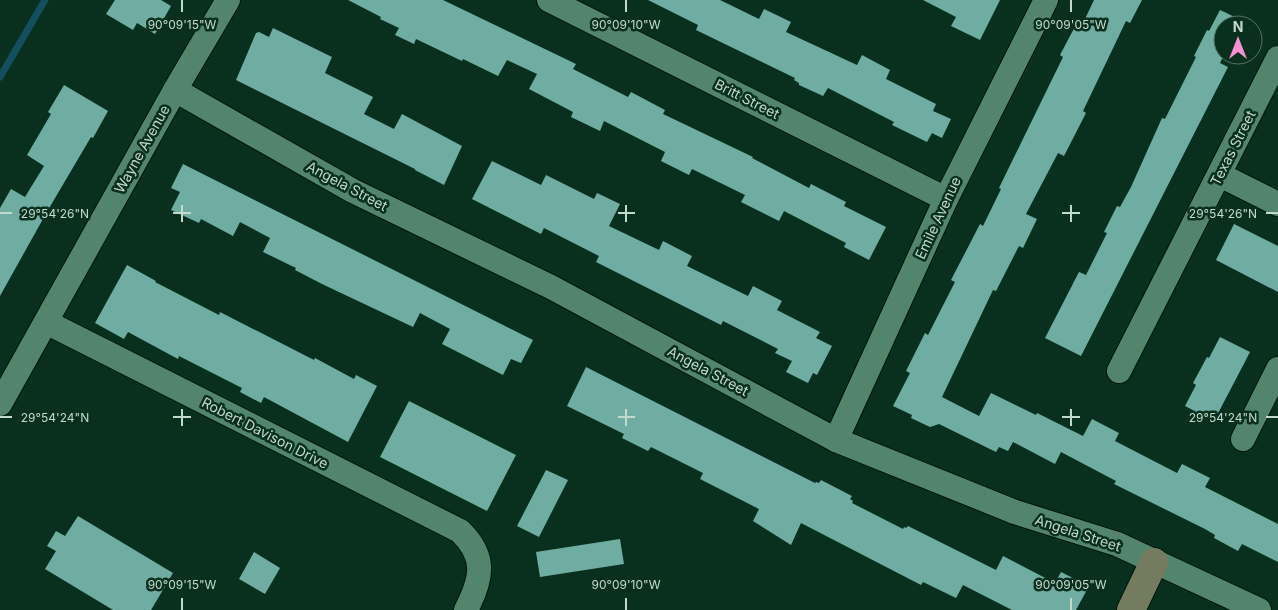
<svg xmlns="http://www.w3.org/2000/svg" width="1278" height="610" viewBox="0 0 1278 610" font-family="Inter,sans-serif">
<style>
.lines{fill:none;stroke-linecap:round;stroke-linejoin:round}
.stream{stroke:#154f5f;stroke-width:7}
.building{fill:#6fada2}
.street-casing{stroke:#00160b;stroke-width:26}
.secondary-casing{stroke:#00160b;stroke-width:30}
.street{stroke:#53856c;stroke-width:24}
.secondary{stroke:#747b5f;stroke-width:28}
.ticks{fill:none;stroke:#c1dacc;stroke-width:2}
.labels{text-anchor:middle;stroke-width:5;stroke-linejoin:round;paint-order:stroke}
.street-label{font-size:14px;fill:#c1dacc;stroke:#09301f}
.ticks-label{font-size:12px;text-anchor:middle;fill:#c1dacc;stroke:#09301f;stroke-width:5;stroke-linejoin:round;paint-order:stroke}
</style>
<rect width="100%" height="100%" fill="#09301f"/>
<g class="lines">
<polyline class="stream" points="0,77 45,0"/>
</g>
<g class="building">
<polygon points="115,0 161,0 171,6 155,34 137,23 133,30 106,14"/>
<polygon points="348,0 443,0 576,64 573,69 628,97 631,92 665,110 663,114 753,157 752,158 809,188 811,184 846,202 844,206 886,227 869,260 844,247 846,243 784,211 779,221 741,202 745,195 692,169 689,175 661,161 665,152 604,121 600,131 571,117 573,112 529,89 537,74 507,60 498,76 463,59 462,61 416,39 414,44 395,35 399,28 380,19 381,17"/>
<polygon points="648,0 720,0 759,19 764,9 791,22 786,32 857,65 862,55 890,70 886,79 936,104 933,111 951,119 942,138 932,133 927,142 892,125 894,122 828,88 823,96 799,85 799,83 794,80 795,78 696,30 698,25"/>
<polygon points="923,0 1000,0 980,40 951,26 956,17"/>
<polygon points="1094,0 1142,0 1130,23 1126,21 1083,111 1086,113 1064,156 1058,153 1026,214 1037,219 1023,248 1019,246 996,291 993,290 942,397 979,416 991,393 1036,415 1037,413 1083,436 1092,419 1119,433 1115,441 1177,473 1182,464 1210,478 1205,487 1278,524 1278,562 1242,544 1238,551 1214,538 1215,535 1205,529 1114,484 1116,481 1061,452 1055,464 1013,442 1008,451 999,447 996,452 939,424 930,427 911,418 912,415 893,406 910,373 906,371 925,333 928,335 955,282 951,280 980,224 983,226 1001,189 999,188 1063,57 1060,55 1079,19 1084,21"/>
<polygon points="1220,10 1241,20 1239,25 1223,25 1224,55 1220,63 1228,67 1081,356 1045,338 1079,272 1086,275 1107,233 1104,232 1117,206 1120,207 1131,187 1162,118 1165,119 1196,57 1194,56 1207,30 1209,31"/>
<polygon points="273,28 332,57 325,73 373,97 364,114 394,129 402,114 462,146 444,185 415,170 415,169 236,80 256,33 259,32 269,37"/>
<polygon points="64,85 108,111 93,138 91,137 48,210 0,296 0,208 11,189 25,197 44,166 27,155 51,114 48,112"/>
<polygon points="492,161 541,185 546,175 594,199 597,193 620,204 609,226 659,250 663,241 692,256 687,266 748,296 753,286 782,301 777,310 820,332 816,338 832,346 817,375 813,373 808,383 786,372 792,361 775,353 778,349 723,321 721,325 596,262 599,256 544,228 541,234 472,199"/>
<polygon points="183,164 533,340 521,363 511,359 503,375 442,344 450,329 420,313 413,327 322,284 295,270 296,268 263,252 270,238 240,222 233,236 201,219 199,223 171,210 180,192 171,188"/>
<polygon points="1234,224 1278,246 1278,292 1216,260"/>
<polygon points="127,265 156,281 155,282 219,315 220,312 314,360 315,358 354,379 356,375 377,386 348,442 264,397 261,403 240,392 242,388 179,356 178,359 128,332 124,339 95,323"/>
<polygon points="1220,337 1250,352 1214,421 1185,406 1196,385 1193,383 1207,357 1209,358"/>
<polygon points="586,367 815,483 816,482 819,483 821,480 852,496 850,499 853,501 852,503 903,529 904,527 906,528 908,526 996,570 1003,556 1055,583 1061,572 1089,586 1076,610 1012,610 963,585 956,598 923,582 921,585 801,523 791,545 753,521 759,509 700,479 703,473 651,447 648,451 622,438 624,434 567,406"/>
<polygon points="409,401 516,455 487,511 380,457"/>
<polygon points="546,470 568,480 539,537 517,526"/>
<polygon points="78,516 173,573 151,610 113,610 45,569 56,551 47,546 56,531 65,536"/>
<polygon points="620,539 624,564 540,577 536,552"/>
<polygon points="254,552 280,568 265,594 239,579"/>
</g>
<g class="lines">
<g class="street-casing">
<g id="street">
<polyline points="549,0 946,199"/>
<polyline points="175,90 353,191 551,287 836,440 1015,512 1117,544 1259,610"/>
<polyline points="1220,175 1278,204"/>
<path d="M46,322L460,531C487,557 482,579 466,610"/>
<polyline points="1119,371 1278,58"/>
<polyline points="0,404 175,90 228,0"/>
<polyline points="1243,439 1278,369"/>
<polyline points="836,440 946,199 1046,0"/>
</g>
</g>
<g class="secondary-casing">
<polyline id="secondary" points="1131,610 1154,562"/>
</g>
<use href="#street" class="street"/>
<use href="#secondary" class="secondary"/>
</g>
<path class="ticks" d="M182,0V12M626,0V12M1071,0V12M182,205V222M626,205V222M1071,205V222M0,213H12M173,213H191M618,213H635M1062,213H1080M1266,213H1278M182,409V426M626,409V426M1071,409V426M0,417H12M173,417H191M618,417H635M1062,417H1080M1266,417H1278M182,598V610M626,598V610M1071,598V610"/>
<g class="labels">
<g class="street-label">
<text transform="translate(747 99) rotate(27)" y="5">Britt Street</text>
<text transform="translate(1233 148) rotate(-63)" y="5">Texas Street</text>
<text transform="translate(142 149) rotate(-61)" y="5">Wayne Avenue</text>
<text transform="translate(347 186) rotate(28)" y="5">Angela Street</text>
<text transform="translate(938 218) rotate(-65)" y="5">Emile Avenue</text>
<text transform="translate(708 371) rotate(28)" y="5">Angela Street</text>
<text transform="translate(265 433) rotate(27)" y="5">Robert Davison Drive</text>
<text transform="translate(1078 533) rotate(18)" y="5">Angela Street</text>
</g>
</g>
<g class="ticks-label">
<text x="182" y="29">90°09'15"W</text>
<text x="626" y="29">90°09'10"W</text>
<text x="1071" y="29">90°09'05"W</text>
<text x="55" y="218">29°54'26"N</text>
<text x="1223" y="218">29°54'26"N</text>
<text x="55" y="422">29°54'24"N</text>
<text x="1223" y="422">29°54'24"N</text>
<text x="182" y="589">90°09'15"W</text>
<text x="626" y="589">90°09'10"W</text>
<text x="1071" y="589">90°09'05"W</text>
</g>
<g transform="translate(1238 40)"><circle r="24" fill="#09301f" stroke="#537464"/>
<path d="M0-4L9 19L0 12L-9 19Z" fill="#f591d2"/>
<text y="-8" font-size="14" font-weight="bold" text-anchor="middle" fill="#c1dacc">N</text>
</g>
</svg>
